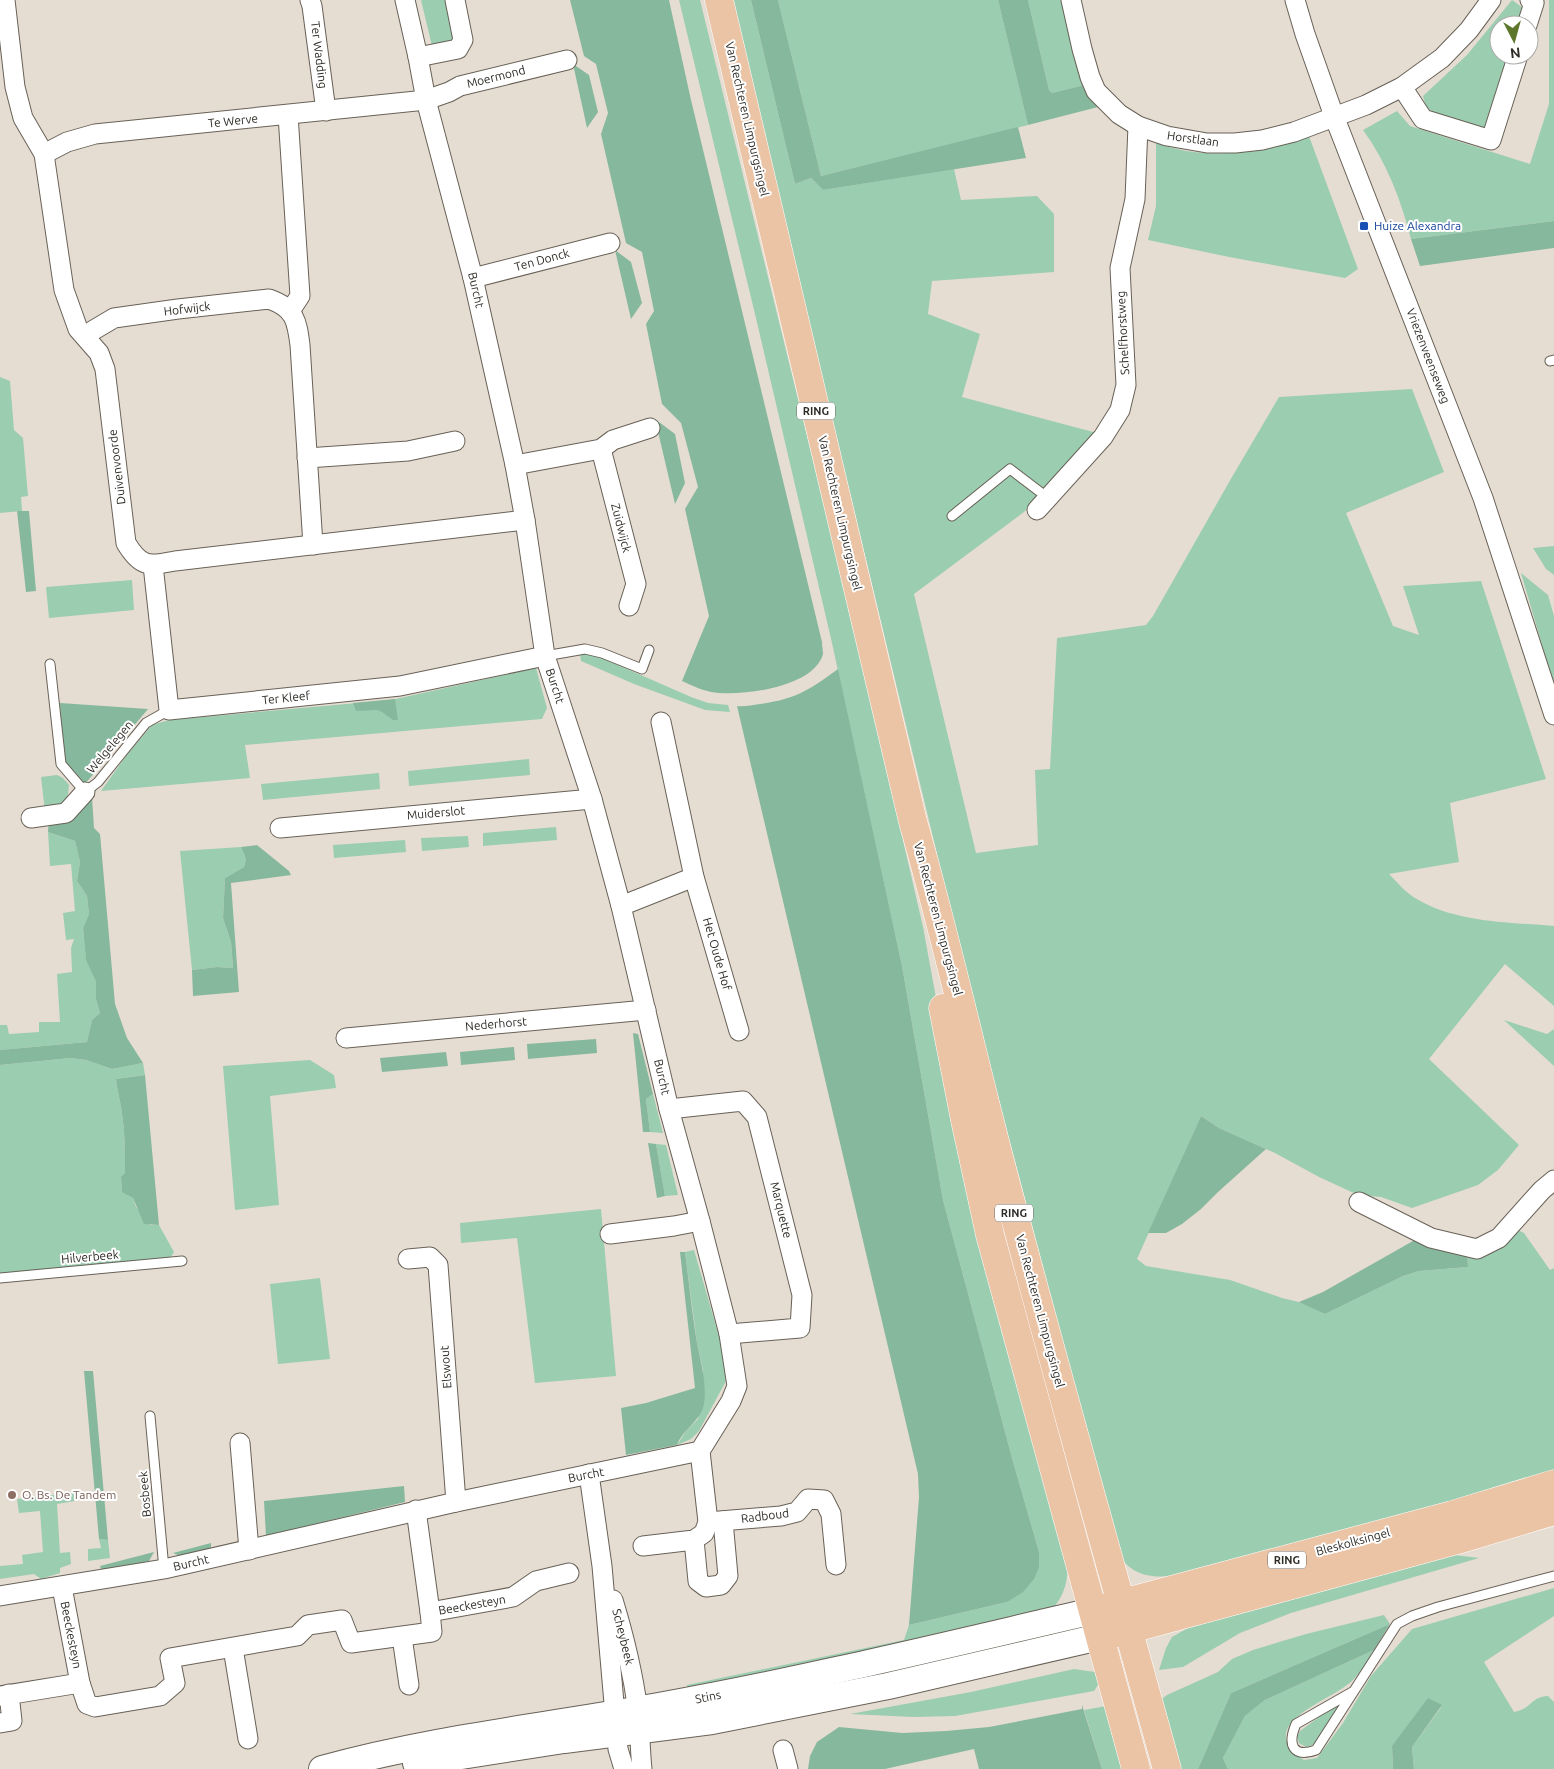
<svg xmlns="http://www.w3.org/2000/svg" width="1554" height="1769" viewBox="0 0 1554 1769" font-family="Ubuntu,sans-serif">
<style>
.green{fill:#9bcdb1}
.forest{fill:#86b89d}
.lines{fill:none;stroke-linecap:round;stroke-linejoin:round}
.lane-casing{stroke:#686157;stroke-width:11}
.street-casing{stroke:#686157;stroke-width:21}
.secondary-casing{stroke:#686157;stroke-width:28}
.primary-casing{stroke:#fff;stroke-width:29}
.lane{stroke:#fff;stroke-width:9}
.street{stroke:#fff;stroke-width:19}
.secondary{stroke:#fff;stroke-width:26}
.primary{stroke:#ebc3a5;stroke-width:28}
.transit-dot{fill:#1a4fb4;stroke:#fff;stroke-width:2}
.education-dot{fill:#8d6e63;stroke:#fff;stroke-width:2}
.labels{text-anchor:middle;stroke-width:4;stroke-linejoin:round;paint-order:stroke}
.shield{fill:#fff;stroke:#6d6b67;stroke-width:1}
.shield-label{font-size:11px;font-weight:bold;fill:#2e2b26}
.street-label{font-size:12px;fill:#2e2b26;stroke:#fff}
.transit-label{font-size:12px;fill:#164399;stroke:#fff;text-anchor:start}
.education-label{font-size:12px;fill:#785e54;stroke:#fff;text-anchor:start}
</style>
<rect width="100%" height="100%" fill="#e6ddd2"/>
<g class="green">
<polygon points="421,0 447,0 455,36 452,42 432,46"/>
<path d="M679,0H700L850,611L923,927L944,1041L1068,1568C1066,1589 1063,1597 1049,1613L687,1690V1685L904,1640L909,1625L1007,1602L1039,1567V1552L1012,1458L943,1200L902,966L832,643L755,314Z"/>
<path d="M731,0H751L795,184L811,178L823,190L954,169L961,200L1037,196L1054,214V272L932,281L928,314L980,334L962,397L1097,433L1024,512L914,594L976,853L1038,845L1035,770L1050,769L1057,638L1146,625L1153,616L1232,477L1279,397L1412,389L1444,472L1346,513L1393,626L1419,635L1403,586L1481,581L1546,779L1450,803L1459,862L1389,874C1397,882 1405,892 1415,898C1456,923 1507,922 1554,926V1006L1505,964L1429,1059L1519,1145L1498,1170L1478,1185L1412,1208L1381,1197L1358,1195L1319,1177L1275,1153L1219,1128L1201,1116L1137,1259L1146,1266L1230,1280L1282,1298L1303,1303L1325,1314L1403,1276L1419,1271L1468,1267L1467,1250L1506,1224L1524,1233L1550,1270L1554,1268V1476L1309,1539L1170,1576C1148,1578 1130,1574 1119,1554L1096,1468L944,892L939,862Z"/>
<polygon points="778,0 998,0 1028,125 821,176"/>
<polygon points="1028,0 1063,0 1073,51 1084,85 1052,93 1049,90"/>
<polygon points="1512,0 1523,8 1518,25 1499,25 1499,55 1509,55 1486,130 1443,119 1426,107 1423,96 1467,55"/>
<path d="M1549,0H1554V221L1411,239C1401,200 1387,163 1363,130L1397,111L1410,126L1530,164L1549,104Z"/>
<path d="M1309,136L1358,269L1345,278L1229,257L1148,240L1156,206V143C1166,146 1176,149 1186,151C1228,158 1269,149 1309,136Z"/>
<polygon points="0,377 10,381 14,430 23,438 28,496 21,497 22,511 0,513"/>
<polygon points="1554,546 1554,575 1546,569 1533,548"/>
<polygon points="1521,573 1548,595 1554,616 1554,686"/>
<polygon points="132,580 134,610 49,618 46,587"/>
<polygon points="580,653 587,653 593,654 691,697 708,703 728,705 730,712 705,710 634,684 581,661"/>
<polygon points="536,668 547,708 542,719 245,745 250,778 101,791 126,756 152,725 169,720 391,700"/>
<polygon points="529,759 530,775 409,786 408,771"/>
<polygon points="379,773 380,789 263,800 261,784"/>
<polygon points="57,775 63,778 69,785 67,802 45,812 41,777"/>
<polygon points="556,827 557,840 483,846 483,833"/>
<polygon points="48,832 75,841 80,862 77,881 87,896 89,914 83,928 86,959 96,982 96,999 100,1013 92,1020 87,1042 0,1050 0,1025 7,1025 9,1034 39,1032 39,1022 60,1022 57,974 72,972 71,948 74,939 66,940 63,913 75,911 71,864 50,866"/>
<polygon points="468,836 469,847 422,851 421,838"/>
<polygon points="405,840 406,852 334,858 333,845"/>
<polygon points="241,847 246,859 244,867 225,878 223,918 231,942 233,968 217,967 192,970 180,851"/>
<polygon points="1504,1020 1547,1034 1554,1029 1554,1066"/>
<path d="M71,1058L86,1060L112,1069L143,1063L145,1075L116,1079C117,1091 121,1103 122,1114C125,1133 125,1154 125,1173L121,1178L122,1191L133,1198L136,1207L150,1225H159L174,1252L169,1260L0,1275V1065Z"/>
<polygon points="310,1060 334,1075 336,1088 270,1096 279,1205 235,1210 223,1066"/>
<polygon points="653,1094 663,1133 650,1132 646,1099"/>
<polygon points="656,1144 666,1145 678,1195 665,1196"/>
<polygon points="601,1209 616,1376 535,1383 517,1238 461,1243 460,1223"/>
<polygon points="694,1250 725,1357 726,1381 699,1431 691,1439 677,1445 686,1431 698,1419 703,1370 697,1343 685,1252"/>
<polygon points="320,1278 330,1359 278,1364 270,1284"/>
<polygon points="82,1492 75,1501 57,1504 60,1553 70,1552 71,1564 60,1568 60,1573 41,1579 34,1574 0,1579 0,1566 23,1564 22,1555 43,1552 40,1511 19,1513 17,1499"/>
<polygon points="99,1539 108,1540 110,1558 88,1561 88,1549 101,1548"/>
<polygon points="1455,1555 1479,1558 1291,1613 1240,1633 1183,1667 1159,1670 1166,1648 1172,1637 1188,1628"/>
<path d="M1554,1588V1616L1484,1662L1514,1712C1532,1709 1530,1697 1548,1696L1554,1702V1769H1414L1412,1747L1442,1706L1392,1746L1393,1769H1228L1223,1758L1245,1716L1265,1700L1374,1650C1368,1659 1362,1671 1354,1679C1334,1701 1249,1723 1304,1760L1317,1758L1343,1723L1371,1676L1412,1629Z"/>
<polygon points="1384,1615 1390,1624 1231,1693 1198,1769 1178,1769 1159,1701 1167,1695 1218,1672 1232,1659 1253,1650 1306,1634"/>
<polygon points="1074,1669 1102,1673 1098,1685 1094,1691 955,1716 913,1717 850,1714 971,1692"/>
<polygon points="1337,1704 1339,1707 1315,1744 1306,1747 1299,1743 1297,1737 1300,1731"/>
<polygon points="1112,1705 1128,1769 1102,1769 1084,1710"/>
</g>
<g class="forest">
<path d="M570,0H669L691,100L822,642C822,646 823,651 823,654C814,688 739,697 711,692C701,690 691,685 682,681L709,616L685,509L698,487L681,423L662,404L646,324L654,311L642,252L626,243L601,134L608,113L596,64L584,56Z"/>
<polygon points="751,0 778,0 821,176 1018,127 1026,158 823,190 811,178 795,184"/>
<polygon points="998,0 1028,0 1049,90 1052,93 1084,85 1089,96 1098,107 1028,125"/>
<polygon points="573,64 589,75 598,112 587,128"/>
<polygon points="1554,221 1554,248 1420,266 1411,239"/>
<polygon points="615,250 631,262 642,303 631,319"/>
<polygon points="655,419 675,434 685,483 675,504"/>
<polygon points="17,511 29,511 36,591 26,592"/>
<path d="M838,669L902,966L943,1200L1012,1458L1039,1552V1567L1034,1579L1023,1592L1007,1602L909,1625L919,1497L918,1474L737,706C744,707 752,705 760,704C796,699 809,690 838,669Z"/>
<polygon points="395,699 398,720 393,720 382,712 377,710 356,711 353,703"/>
<polygon points="60,703 148,709 85,784 64,762"/>
<polygon points="92,797 94,828 100,834 115,1004 127,1038 143,1063 112,1069 86,1060 71,1058 0,1065 0,1050 87,1042 92,1020 100,1013 96,999 96,982 86,960 83,928 89,914 87,896 77,881 80,862 75,841 48,832 49,818"/>
<polygon points="257,845 289,871 291,875 231,883 239,992 193,996 192,970 217,967 233,968 231,942 223,918 225,878 244,867 246,859 241,847"/>
<polygon points="633,1033 638,1034 653,1094 646,1099 650,1132 643,1132"/>
<polygon points="596,1039 597,1053 528,1059 527,1044"/>
<polygon points="514,1047 515,1060 461,1065 460,1052"/>
<polygon points="446,1052 448,1066 382,1072 380,1058"/>
<path d="M145,1075L159,1225L144,1224L133,1198L122,1192L121,1177L125,1173C125,1154 125,1133 122,1114C121,1103 117,1091 116,1079Z"/>
<polygon points="1201,1116 1219,1128 1266,1149 1218,1192 1201,1209 1182,1224 1166,1233 1148,1233"/>
<polygon points="648,1143 656,1144 665,1196 657,1198"/>
<polygon points="1420,1237 1467,1250 1468,1267 1419,1271 1403,1276 1325,1314 1299,1302 1323,1292"/>
<path d="M680,1252H685C689,1282 692,1313 697,1343C701,1363 707,1384 704,1404C701,1421 683,1429 677,1445L626,1455L621,1408L646,1403L695,1388Z"/>
<polygon points="84,1371 93,1371 108,1540 99,1539"/>
<polygon points="404,1486 405,1502 266,1536 264,1501"/>
<polygon points="211,1543 211,1548 180,1556 173,1553"/>
<polygon points="154,1552 149,1561 102,1572 100,1566"/>
<polygon points="1390,1624 1374,1650 1265,1700 1245,1716 1223,1758 1228,1769 1198,1769 1231,1693"/>
<polygon points="1428,1698 1442,1705 1412,1747 1414,1769 1393,1769 1392,1746"/>
<polygon points="1082,1705 1102,1769 979,1769 974,1749 885,1769 808,1769 810,1756 817,1742 839,1727 902,1733 946,1731 989,1727 1082,1709"/>
</g>
<g class="lines">
<g class="lane-casing">
<g id="lane">
<polyline points="1550,361 1554,360"/>
<polyline points="952,516 1010,469 1048,498"/>
<polyline points="545,656 585,649 602,653 642,669 649,650"/>
<polyline points="50,664 61,764 85,792 98,782 146,723 169,710"/>
<polyline points="0,1278 182,1261"/>
<polyline points="150,1416 164,1569"/>
<path d="M1354,1691L1296,1724C1287,1745 1293,1758 1316,1750L1397,1624L1412,1616L1438,1607L1554,1576"/>
</g>
</g>
<g class="street-casing">
<g id="street">
<path d="M5,0L15,87L23,118L44,154L64,290L78,329L99,353L105,369L126,543C141,568 149,566 175,561L525,520"/>
<polyline points="310,0 312,6 326,111"/>
<polyline points="1071,0 1082,49 1090,77 1096,91 1119,114 1138,126 1167,136 1207,143 1235,143 1262,140 1294,132 1366,105 1402,87 1442,58 1469,30 1491,0"/>
<polyline points="1295,0 1305,34 1334,116 1483,498 1554,715"/>
<polyline points="1527,25 1534,3 1530,0"/>
<polyline points="418,57 458,49 463,40 455,0"/>
<polyline points="1402,87 1423,119 1491,140 1518,55"/>
<polyline points="288,115 300,296 290,311"/>
<polyline points="44,154 67,142 95,134 426,100 449,92 460,86 567,60"/>
<polyline points="473,278 610,243"/>
<path d="M86,337L92,331L114,318L178,309L269,299C295,308 297,321 300,345L313,545"/>
<polyline points="601,449 636,584 629,606"/>
<polyline points="307,458 408,451 455,441"/>
<polyline points="515,465 601,449 613,440 650,428"/>
<polyline points="1037,510 1103,437 1120,410 1126,385 1120,268 1135,199 1138,126"/>
<polyline points="153,565 169,710 400,686 545,656"/>
<polyline points="661,722 694,877 739,1031"/>
<polyline points="31,818 66,813 85,792"/>
<polyline points="280,828 592,799"/>
<polyline points="621,906 694,877"/>
<polyline points="346,1038 646,1010"/>
<polyline points="669,1109 743,1101 757,1117 802,1295 800,1328 729,1334"/>
<polyline points="1359,1202 1431,1238 1477,1249 1499,1238 1542,1190 1554,1180"/>
<polyline points="610,1234 674,1226 700,1221"/>
<polyline points="408,1259 430,1257 438,1265 456,1502"/>
<polyline points="240,1443 249,1550"/>
<polyline points="589,1474 602,1566 618,1749 624,1769"/>
<polyline points="416,1510 430,1612"/>
<polyline points="708,1522 781,1516 797,1512 808,1499 824,1500 831,1514 836,1565"/>
<polyline points="694,1540 698,1581 706,1587 721,1585 728,1576 723,1521"/>
<polyline points="643,1546 694,1540 704,1533 708,1522 700,1451"/>
<polyline points="62,1587 80,1683 87,1704 95,1707 160,1696 175,1683 170,1658 297,1636 308,1625 342,1620 351,1643 432,1632 430,1612 513,1597 536,1581 569,1573"/>
<polyline points="0,1596 164,1569 456,1502 700,1451 731,1401 737,1386 729,1334 700,1221 669,1109 621,906 592,799 545,656 525,520 515,465 473,278 426,100 418,57 405,0"/>
<path d="M613,1600C624,1636 633,1673 638,1711C640,1730 640,1750 642,1769"/>
<polyline points="402,1637 409,1685"/>
<polyline points="233,1648 248,1739"/>
<polyline points="0,1696 80,1683"/>
<polyline points="0,1723 12,1721 9,1694"/>
<polyline points="783,1750 788,1769"/>
</g>
</g>
<g class="secondary-casing">
<g id="secondary">
<polyline points="416,1763 564,1740 712,1721 888,1686 1099,1637"/>
<path d="M322,1769C434,1738 549,1726 664,1705C808,1679 950,1644 1093,1611"/>
</g>
</g>
<g class="primary-casing">
<g id="primary">
<path d="M719,0L913,822C947,940 973,1060 1005,1180C1057,1377 1113,1573 1167,1769"/>
<polyline points="943,1008 965,1120 990,1235 1136,1769"/>
<polyline points="1104,1608 1452,1515 1554,1484"/>
<polyline points="1112,1634 1457,1540 1554,1511"/>
</g>
</g>
<use href="#lane" class="lane"/>
<use href="#street" class="street"/>
<use href="#secondary" class="secondary"/>
<use href="#primary" class="primary"/>
</g>
<rect class="transit-dot" x="1359" y="221" width="10" height="10" rx="2.5"/>
<circle class="education-dot" cx="12" cy="1495" r="5"/>
<g class="labels">
<g class="shield">
<rect x="797" y="402.5" width="38" height="17" rx="4"/>
<rect x="995" y="1204.5" width="38" height="17" rx="4"/>
<rect x="1268" y="1551.5" width="38" height="17" rx="4"/>
</g>
<g class="shield-label">
<text x="816" y="415">RING</text>
<text x="1014" y="1217">RING</text>
<text x="1287" y="1564">RING</text>
</g>
<g class="street-label">
<text transform="translate(319 55) rotate(83)" y="4">Ter Wadding</text>
<text transform="translate(496 77) rotate(-14)" y="4">Moermond</text>
<text transform="translate(747 119) rotate(77)" y="4">Van Rechteren Limpurgsingel</text>
<text transform="translate(233 121) rotate(-6)" y="4">Te Werve</text>
<text transform="translate(1193 139) rotate(8)" y="4">Horstlaan</text>
<text transform="translate(542 260) rotate(-15)" y="4">Ten Donck</text>
<text transform="translate(476 290) rotate(77)" y="4">Burcht</text>
<text transform="translate(187 309) rotate(-7)" y="4">Hofwijck</text>
<text transform="translate(1123 333) rotate(-93)" y="4">Schelfhorstweg</text>
<text transform="translate(1428 356) rotate(69)" y="4">Vriezenveenseweg</text>
<text transform="translate(117 467) rotate(-97)" y="4">Duivenvoorde</text>
<text transform="translate(840 513) rotate(77)" y="4">Van Rechteren Limpurgsingel</text>
<text transform="translate(621 528) rotate(76)" y="4">Zuidwijck</text>
<text transform="translate(555 686) rotate(72)" y="4">Burcht</text>
<text transform="translate(286 698) rotate(-6)" y="4">Ter Kleef</text>
<text transform="translate(110 747) rotate(-50)" y="4">Welgelegen</text>
<text transform="translate(436 813) rotate(-5)" y="4">Muiderslot</text>
<text transform="translate(938 919) rotate(75)" y="4">Van Rechteren Limpurgsingel</text>
<text transform="translate(717 954) rotate(74)" y="4">Het Oude Hof</text>
<text transform="translate(496 1024) rotate(-5)" y="4">Nederhorst</text>
<text transform="translate(662 1077) rotate(77)" y="4">Burcht</text>
<text transform="translate(781 1210) rotate(76)" y="4">Marquette</text>
<text transform="translate(90 1257) rotate(-5)" y="4">Hilverbeek</text>
<text transform="translate(1040 1311) rotate(75)" y="4">Van Rechteren Limpurgsingel</text>
<text transform="translate(446 1367) rotate(-94)" y="4">Elswout</text>
<text transform="translate(586 1475) rotate(-11)" y="4">Burcht</text>
<text transform="translate(145 1494) rotate(-95)" y="4">Bosbeek</text>
<text transform="translate(765 1516) rotate(-7)" y="4">Radboud</text>
<text transform="translate(1353 1542) rotate(-15)" y="4">Bleskolksingel</text>
<text transform="translate(191 1563) rotate(-13)" y="4">Burcht</text>
<text transform="translate(472 1605) rotate(-10)" y="4">Beeckesteyn</text>
<text transform="translate(71 1635) rotate(79)" y="4">Beeckesteyn</text>
<text transform="translate(623 1637) rotate(76)" y="4">Scheybeek</text>
<text transform="translate(708 1697) rotate(-11)" y="4">Stins</text>
</g>
<g class="transit-label">
<text x="1374" y="230">Huize Alexandra</text>
</g>
<g class="education-label">
<text x="22" y="1499">O. Bs. De Tandem</text>
</g>
</g>
<g transform="translate(1514 40) rotate(174)"><circle r="24" fill="#ffffff" stroke="#abaaa8"/>
<path d="M0-4L9 19L0 12L-9 19Z" fill="#5c762a"/>
<text y="-8" font-size="14" font-weight="bold" text-anchor="middle" fill="#2e2b26">N</text>
</g>
</svg>
